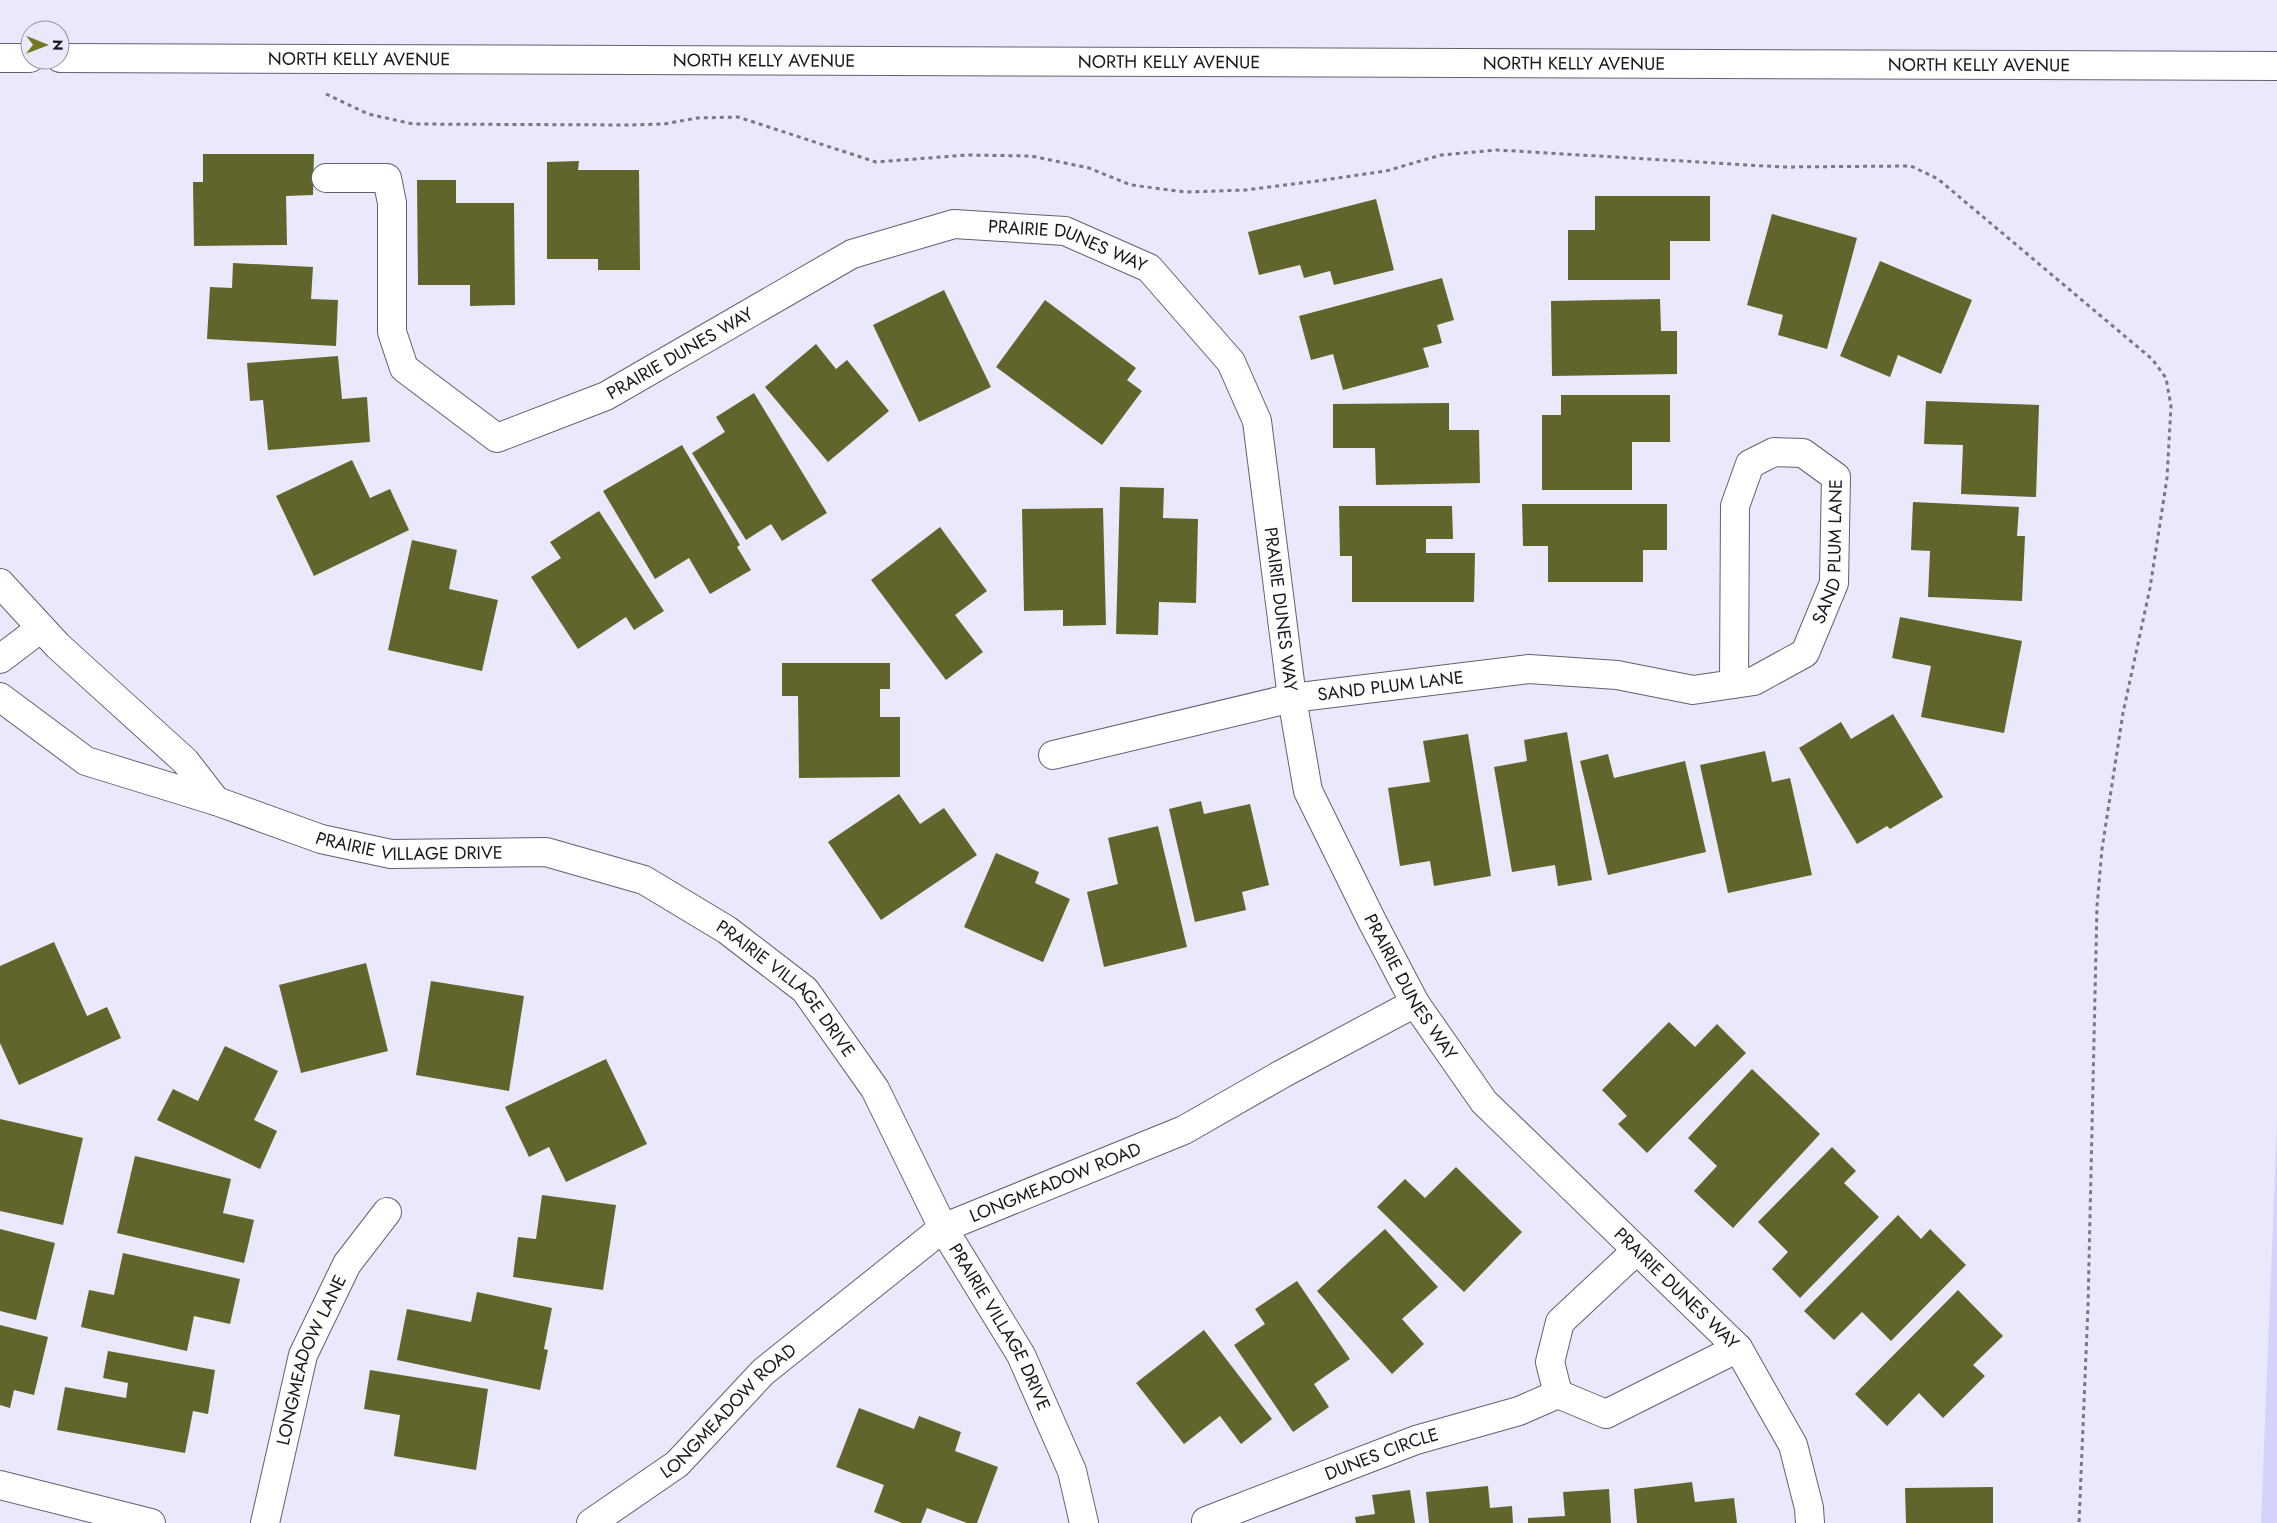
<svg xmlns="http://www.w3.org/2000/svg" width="2277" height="1523" viewBox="0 0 2277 1523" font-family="Jost,sans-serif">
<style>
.green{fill:#d4d4fa}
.building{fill:#62652b}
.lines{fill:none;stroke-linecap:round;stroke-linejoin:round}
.minor-casing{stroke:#616171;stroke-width:30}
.path{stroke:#787884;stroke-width:3;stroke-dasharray:4 4;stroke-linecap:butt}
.minor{stroke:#fff;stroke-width:28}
.labels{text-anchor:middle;stroke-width:5;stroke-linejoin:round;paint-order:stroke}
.street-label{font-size:18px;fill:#18181e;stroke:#e9e9fb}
</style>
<rect width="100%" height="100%" fill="#e9e9fb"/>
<polygon class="green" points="2277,1121 2277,1523 2261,1523"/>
<g class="building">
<polygon points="203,154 314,154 313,195 286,196 287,245 194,246 193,182 203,182"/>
<polygon points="579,161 578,170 639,170 640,270 598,270 598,259 547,259 547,162"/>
<polygon points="417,180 456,180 456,203 514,203 515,305 470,306 470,285 418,285"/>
<polygon points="1595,196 1710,196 1710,241 1670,241 1670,280 1568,280 1568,230 1595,230"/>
<polygon points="1376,199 1394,270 1334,285 1330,271 1304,278 1300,265 1259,275 1248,232"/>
<polygon points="1772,214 1857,238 1827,349 1778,335 1783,315 1747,305"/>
<polygon points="1880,261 1972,300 1941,374 1898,355 1890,377 1840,356"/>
<polygon points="233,263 313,267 311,299 338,300 336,346 207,339 210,287 232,288"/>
<polygon points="1442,278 1454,320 1437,325 1442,343 1423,348 1429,367 1343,390 1333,354 1311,360 1299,316"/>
<polygon points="944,290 991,387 919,422 873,325"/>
<polygon points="1660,299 1661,331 1677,331 1677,374 1552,376 1551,301"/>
<polygon points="1045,300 1136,368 1127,380 1142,391 1102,445 996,367"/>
<polygon points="816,344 836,369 847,360 889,411 828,462 765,387"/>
<polygon points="338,356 342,399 367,397 370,442 268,450 263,400 250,401 247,363"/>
<polygon points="754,393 827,513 782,541 771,524 746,540 692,453 725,432 716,417"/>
<polygon points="1561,395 1670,395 1670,442 1632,442 1632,490 1542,490 1542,415 1561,415"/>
<polygon points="1926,401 2039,405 2036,497 1961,494 1963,445 1924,444"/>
<polygon points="1449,403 1449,430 1479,430 1480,483 1376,485 1375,448 1333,448 1333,404"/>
<polygon points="682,445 740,545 737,547 751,570 710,594 689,558 655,579 603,491"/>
<polygon points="352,460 370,498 390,489 409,530 314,576 276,496"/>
<polygon points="1120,487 1164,488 1163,518 1198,519 1196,603 1159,602 1158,635 1116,634"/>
<polygon points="1913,502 2019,507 2017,536 2025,536 2022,601 1928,597 1930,551 1911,550"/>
<polygon points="1522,504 1667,504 1667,550 1643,550 1643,582 1548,582 1548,546 1523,546"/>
<polygon points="1339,506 1452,506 1453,539 1426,539 1426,553 1475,553 1474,602 1352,602 1352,556 1340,556"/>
<polygon points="1103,508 1106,625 1063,626 1063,610 1024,611 1022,509"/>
<polygon points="599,511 664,611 634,630 626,617 578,649 531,577 561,558 550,542"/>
<polygon points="940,527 987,591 955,615 983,652 946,680 871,580"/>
<polygon points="412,540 457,550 449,589 498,600 482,671 388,650"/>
<polygon points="1900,617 2022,641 2004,733 1921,717 1931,666 1892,658"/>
<polygon points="782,663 890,663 890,689 880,689 880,717 900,717 900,777 799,778 798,696 782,696"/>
<polygon points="1893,714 1943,797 1890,829 1887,826 1857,844 1799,748 1841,722 1851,739"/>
<polygon points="1567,732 1592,880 1558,886 1555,865 1512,872 1494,767 1527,761 1524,740"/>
<polygon points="1468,734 1491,876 1434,886 1430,861 1400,866 1388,788 1430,782 1423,741"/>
<polygon points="1765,751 1772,782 1790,778 1812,875 1728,893 1700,765"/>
<polygon points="1608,754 1614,778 1685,761 1706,852 1608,875 1580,761"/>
<polygon points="899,794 920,824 944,808 977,855 881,920 828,842"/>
<polygon points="1201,801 1204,814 1250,804 1269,885 1242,892 1246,910 1195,922 1169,809"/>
<polygon points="1158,826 1187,947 1104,967 1087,892 1118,884 1108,838"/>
<polygon points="996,853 1039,872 1035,883 1070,899 1043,962 964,927"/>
<polygon points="54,942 87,1016 107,1007 121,1038 19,1085 0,1043 0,966"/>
<polygon points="366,963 388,1051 301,1073 279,985"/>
<polygon points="431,981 524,996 509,1091 416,1075"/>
<polygon points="1669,1022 1695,1047 1717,1024 1746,1053 1647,1153 1618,1124 1627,1116 1602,1090"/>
<polygon points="225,1046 278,1071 254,1120 277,1131 260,1169 157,1120 173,1089 198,1101"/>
<polygon points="606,1059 647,1144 566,1182 549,1147 529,1157 505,1107"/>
<polygon points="1752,1069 1820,1134 1733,1228 1694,1191 1717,1166 1688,1138"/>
<polygon points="0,1119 83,1138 63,1225 0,1211"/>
<polygon points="1832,1147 1856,1171 1844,1183 1879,1217 1800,1298 1772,1269 1788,1252 1758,1222"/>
<polygon points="135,1156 231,1179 223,1213 254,1220 244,1263 117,1233"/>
<polygon points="1456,1167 1522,1232 1464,1292 1377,1207 1405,1179 1425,1198"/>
<polygon points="542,1195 616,1205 603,1290 513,1277 518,1237 536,1239"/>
<polygon points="1898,1215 1921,1239 1930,1229 1966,1265 1891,1341 1862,1312 1834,1340 1804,1311"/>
<polygon points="0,1229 55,1243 36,1320 0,1311"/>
<polygon points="1385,1229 1438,1287 1402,1319 1424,1344 1392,1374 1317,1291"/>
<polygon points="123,1253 240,1279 230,1324 194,1316 187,1351 81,1327 89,1290 114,1295"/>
<polygon points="1297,1281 1350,1359 1314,1384 1329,1407 1293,1432 1234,1345 1265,1324 1255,1309"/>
<polygon points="1958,1290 2003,1336 1973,1365 1985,1376 1943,1418 1919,1393 1887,1426 1855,1394"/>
<polygon points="477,1292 552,1308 544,1349 548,1350 540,1390 397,1360 407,1309 471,1322"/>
<polygon points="0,1325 48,1337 34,1395 14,1390 10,1408 0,1405"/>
<polygon points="1204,1330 1272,1419 1241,1444 1220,1416 1184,1444 1136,1383"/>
<polygon points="108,1351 215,1370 208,1414 193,1411 185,1453 57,1430 65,1387 126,1398 128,1383 103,1378"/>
<polygon points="370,1370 488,1389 476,1470 394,1456 400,1415 364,1409"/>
<polygon points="859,1408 914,1429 919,1416 961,1432 955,1451 998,1467 977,1523 967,1523 927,1508 921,1523 902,1523 874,1512 884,1485 836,1467"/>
<polygon points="1692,1482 1695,1502 1734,1498 1737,1523 1637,1523 1634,1489"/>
<polygon points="1488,1486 1490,1508 1512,1506 1513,1523 1429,1523 1426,1492"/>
<polygon points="1993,1487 1993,1523 1906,1523 1905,1488"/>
<polygon points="1609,1489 1611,1523 1528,1523 1528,1518 1565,1516 1563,1492"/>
<polygon points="1410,1490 1415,1523 1356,1523 1355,1517 1375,1514 1372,1495"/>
</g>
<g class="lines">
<g class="minor-casing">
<g id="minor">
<polyline points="0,58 30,58"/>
<path id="s1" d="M60,58L2277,66"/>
<path id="s2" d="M326,178H387L392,203V332L404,368L497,438L606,396L852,254L954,224L1065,231L1149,268L1231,362L1257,421L1292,698L1308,791L1372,921L1415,1003L1484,1102L1738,1348L1793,1445L1809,1508L1810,1523"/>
<polyline points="0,583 58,646 185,761 216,801"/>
<polyline points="0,659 41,628"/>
<path id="s3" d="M0,697L86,761L216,801L321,839L391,854L546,852L644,880L727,930L805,990L875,1089L943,1228L1021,1355L1072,1471L1084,1523"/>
<path id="s4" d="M1053,755L1292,698L1529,669L1617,675L1693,690L1754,681L1805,653L1834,583L1836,477L1803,453L1774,452L1750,464L1735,506L1734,684"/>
<polyline points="1558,1394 1550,1362 1560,1322 1637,1250"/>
<polyline points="0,1485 151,1523"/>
<path id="s5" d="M1206,1521L1416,1440L1519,1411L1558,1394L1606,1414L1738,1348"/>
<path id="s6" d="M265,1523L303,1355L347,1264L387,1212"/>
<path id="s7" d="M591,1523L677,1464L763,1372L943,1228L1184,1130L1282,1074L1415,1003"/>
</g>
</g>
<polyline class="path" points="326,94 368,114 413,124 628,125 664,124 697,118 738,117 876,162 967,155 1031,156 1089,168 1131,185 1186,192 1246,190 1317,181 1386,171 1441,155 1497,150 1782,167 1911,166 1938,179 2152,359 2166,378 2171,406 2167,478 2150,588 2123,713 2102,849 2097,906 2088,1306 2079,1523"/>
<use href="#minor" class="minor"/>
</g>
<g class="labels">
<g class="street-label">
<text dy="6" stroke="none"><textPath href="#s1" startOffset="299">NORTH KELLY AVENUE</textPath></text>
<text dy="6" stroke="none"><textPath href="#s1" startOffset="704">NORTH KELLY AVENUE</textPath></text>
<text dy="6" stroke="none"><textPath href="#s1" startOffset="1109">NORTH KELLY AVENUE</textPath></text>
<text dy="6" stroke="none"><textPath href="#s1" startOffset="1514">NORTH KELLY AVENUE</textPath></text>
<text dy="6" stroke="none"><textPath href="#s1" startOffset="1919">NORTH KELLY AVENUE</textPath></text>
<text dy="6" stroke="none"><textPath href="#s2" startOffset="994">PRAIRIE DUNES WAY</textPath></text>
<text dy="6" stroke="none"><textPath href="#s2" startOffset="572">PRAIRIE DUNES WAY</textPath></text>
<text dy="6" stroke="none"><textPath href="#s4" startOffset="876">SAND PLUM LANE</textPath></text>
<text dy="6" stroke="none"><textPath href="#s2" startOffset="1459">PRAIRIE DUNES WAY</textPath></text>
<text dy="6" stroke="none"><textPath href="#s4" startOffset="345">SAND PLUM LANE</textPath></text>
<text dy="6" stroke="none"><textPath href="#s3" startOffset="444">PRAIRIE VILLAGE DRIVE</textPath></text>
<text dy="6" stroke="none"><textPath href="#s2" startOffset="1864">PRAIRIE DUNES WAY</textPath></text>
<text dy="6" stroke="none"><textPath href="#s3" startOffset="864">PRAIRIE VILLAGE DRIVE</textPath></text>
<text dy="6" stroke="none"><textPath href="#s7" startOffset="582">LONGMEADOW ROAD</textPath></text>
<text dy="6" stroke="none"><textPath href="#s2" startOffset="2269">PRAIRIE DUNES WAY</textPath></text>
<text dy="6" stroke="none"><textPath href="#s3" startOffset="1269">PRAIRIE VILLAGE DRIVE</textPath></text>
<text dy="6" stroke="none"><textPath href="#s6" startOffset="170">LONGMEADOW LANE</textPath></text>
<text dy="6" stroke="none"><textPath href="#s7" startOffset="178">LONGMEADOW ROAD</textPath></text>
<text dy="6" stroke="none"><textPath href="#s5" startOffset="188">DUNES CIRCLE</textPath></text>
</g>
</g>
<g transform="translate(45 45) rotate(91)"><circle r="24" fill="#e9e9fb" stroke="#9595a3"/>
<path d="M0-4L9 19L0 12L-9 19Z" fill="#767820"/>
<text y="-8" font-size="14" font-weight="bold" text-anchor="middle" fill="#18181e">N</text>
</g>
</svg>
